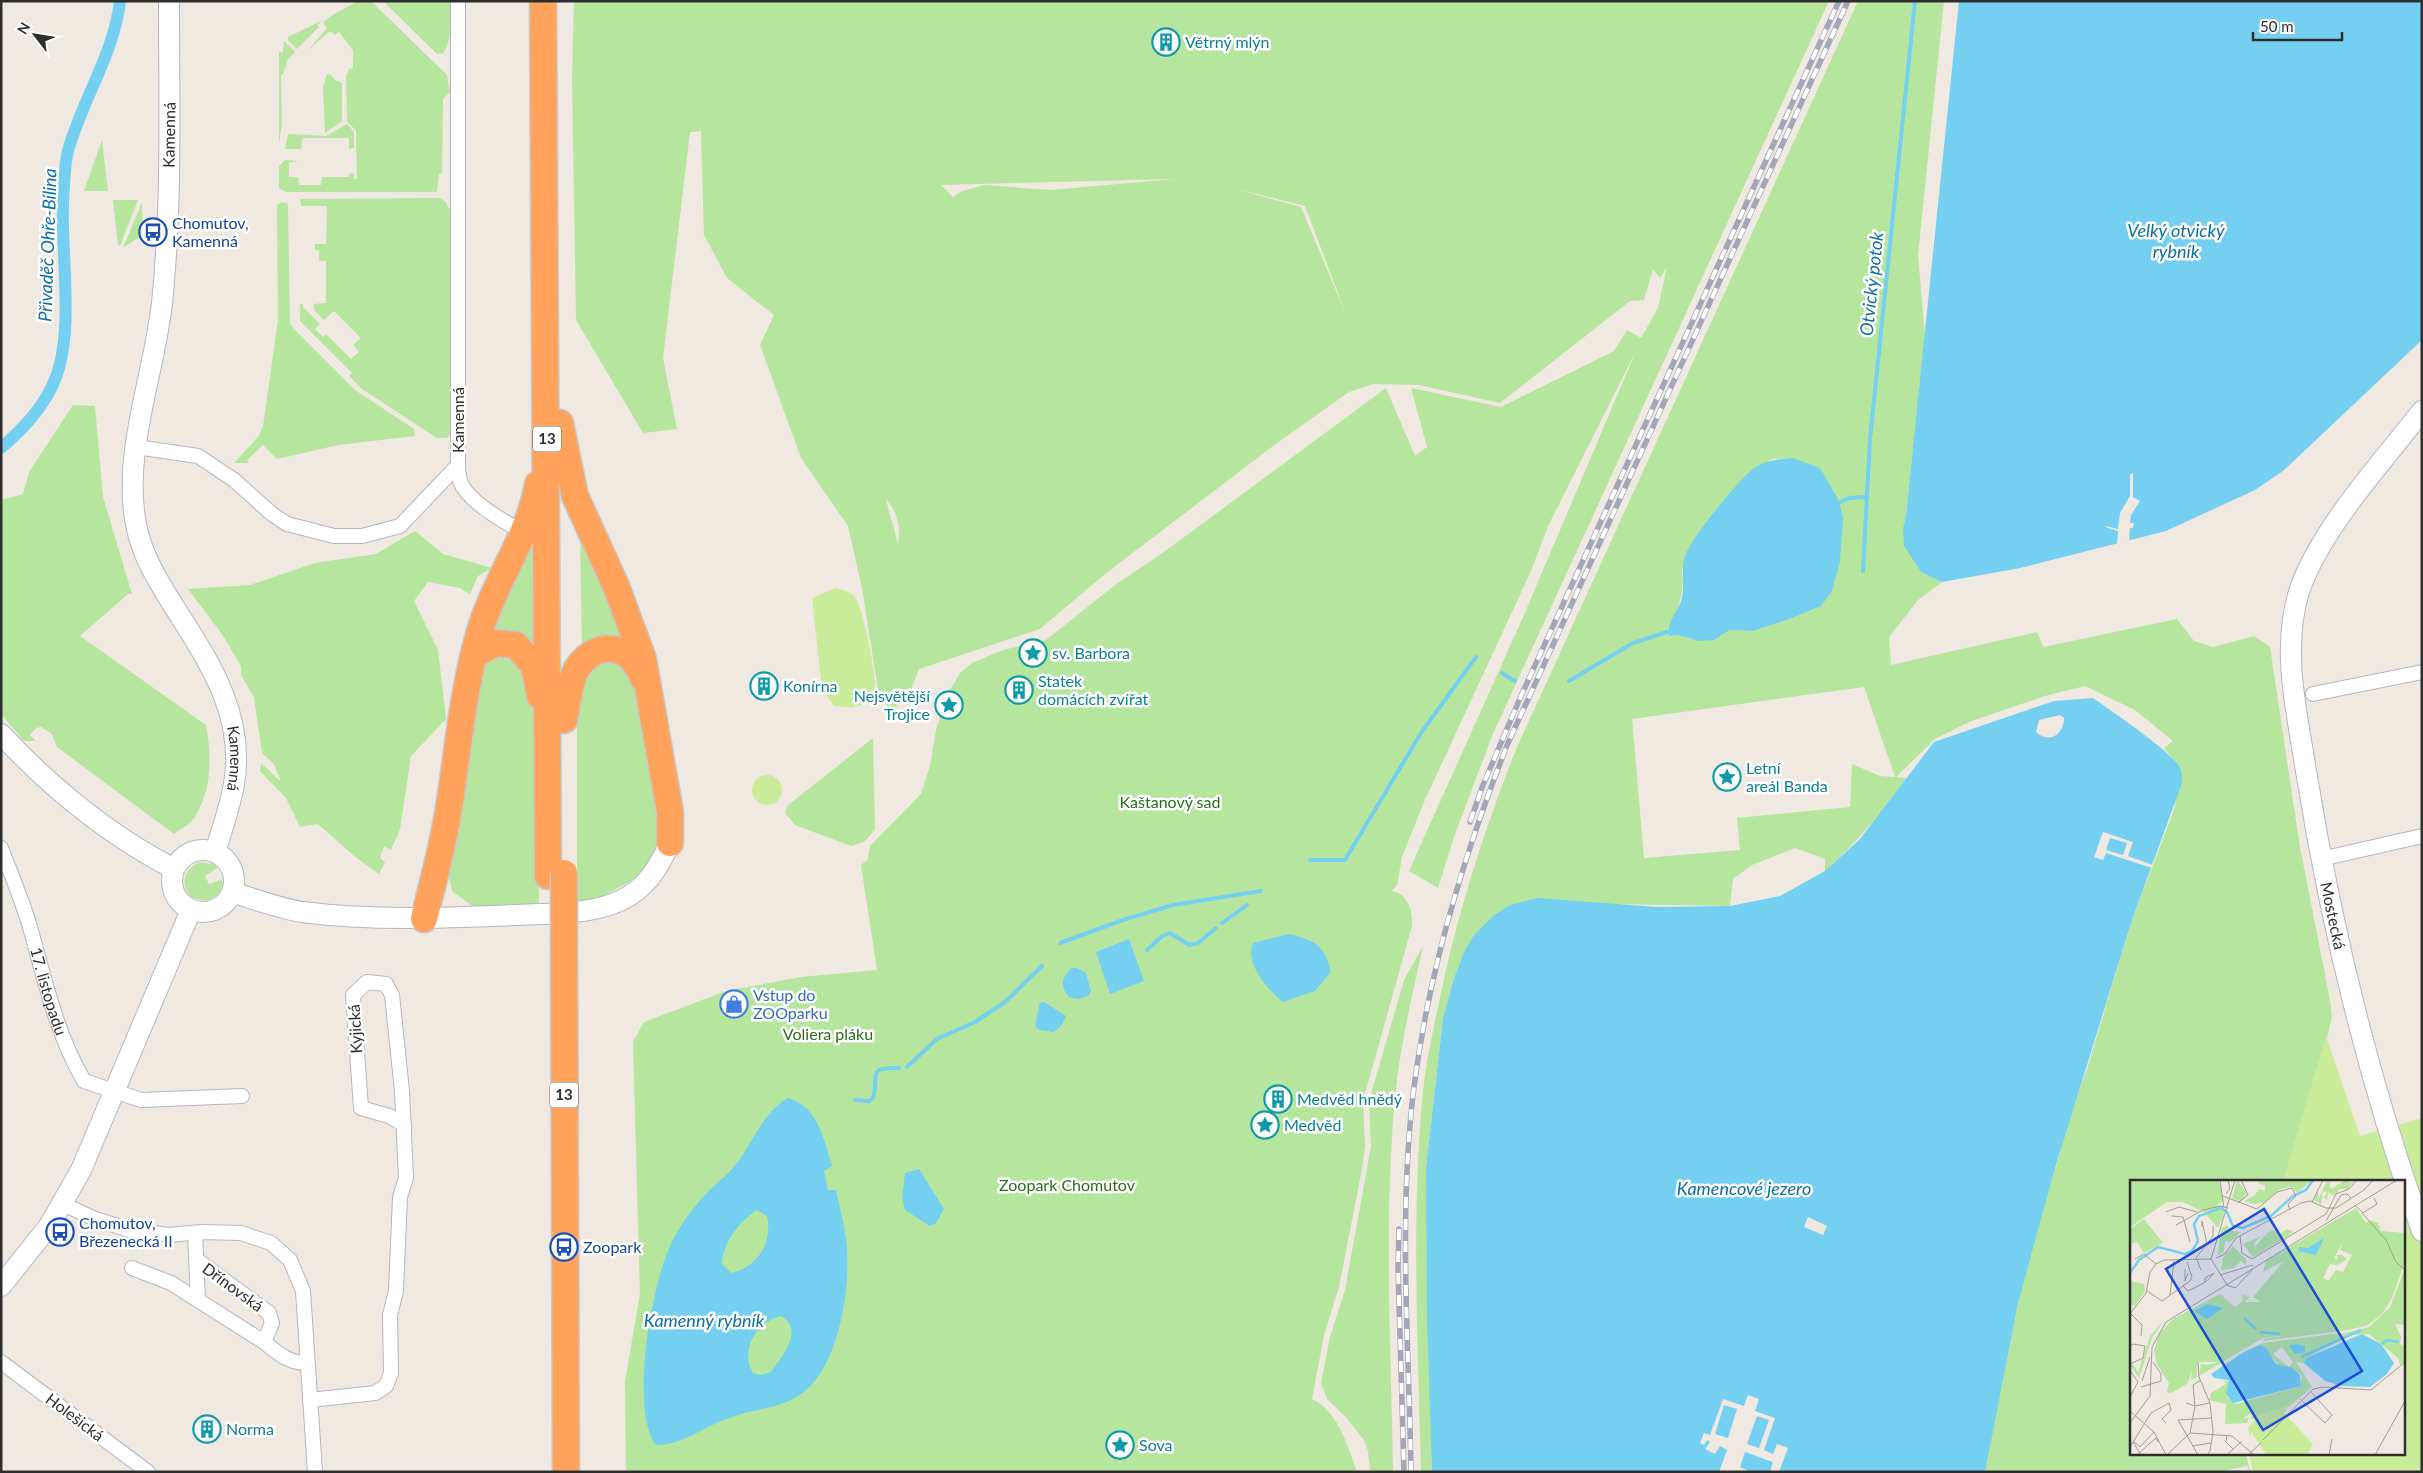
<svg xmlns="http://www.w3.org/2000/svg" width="2423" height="1473" viewBox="0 0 2423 1473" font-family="Lato,sans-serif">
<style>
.green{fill:#b6e59e;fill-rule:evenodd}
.pitch{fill:#c9ec9a}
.water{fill:#75cff0;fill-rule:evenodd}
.pier{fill:#efe9e1;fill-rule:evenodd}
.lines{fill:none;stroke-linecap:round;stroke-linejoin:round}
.stream{stroke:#75cff0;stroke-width:4}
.canal{stroke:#75cff0;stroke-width:12}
.street-casing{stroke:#b4b7c1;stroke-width:16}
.secondary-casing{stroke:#b4b7c1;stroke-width:22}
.highway-casing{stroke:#c9c9c9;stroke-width:29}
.street{stroke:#fff;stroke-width:14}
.secondary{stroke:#fff;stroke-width:20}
.highway{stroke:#ffa35c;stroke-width:26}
.rail-casing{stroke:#a3a6b8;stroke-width:5.5}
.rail{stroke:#fff;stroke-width:4;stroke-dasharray:11;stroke-linecap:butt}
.highway-bridge-casing{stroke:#c9c9c9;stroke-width:29;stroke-linecap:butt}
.highway-bridge{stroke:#ffa35c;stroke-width:26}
.labels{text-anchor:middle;stroke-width:5;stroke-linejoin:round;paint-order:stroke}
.shield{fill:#fff;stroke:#6d6d6d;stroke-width:1}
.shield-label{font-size:15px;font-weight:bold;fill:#2e2e2e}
.culture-label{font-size:16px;fill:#0d838f;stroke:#fff;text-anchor:start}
.street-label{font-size:16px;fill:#2e2e2e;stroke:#fff}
.transit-label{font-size:16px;fill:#164399;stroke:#fff;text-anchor:start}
.park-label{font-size:16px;fill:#2c6e1b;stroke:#fff}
.shop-label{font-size:16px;fill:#366cbe;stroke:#fff;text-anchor:start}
.water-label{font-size:18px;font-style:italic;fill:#0d6fa3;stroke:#fff}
.inset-river{fill:none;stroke:#75cff0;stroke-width:2.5}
.inset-road{fill:none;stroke:#a29e99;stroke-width:1}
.view{fill:#1d4ed8;fill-opacity:0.15;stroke:#1d4ed8;stroke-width:2.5}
.inset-edge{fill:none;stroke:#2e2e2e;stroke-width:2.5}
</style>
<rect width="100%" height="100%" fill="#efe9e1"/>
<g class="green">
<path d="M358,1H370L374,4L447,75L449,88L452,90L443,99L442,173L439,174L437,192H286L279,188V166L285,160L298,161L289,163V177H298L299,185H321L322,177H349V173L354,174V179H357L356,131L347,121L346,76L349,69L353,68V50L339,32L335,35L330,31L309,49L327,28L323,23C331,14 346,8 358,1Z"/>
<path d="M383,1H452C452,17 452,41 443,53L437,54Z"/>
<path d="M574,1H1829L1492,736L1454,837L1438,888L1409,871L1524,615L1636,351L1548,526L1531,571L1424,802L1402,857L1397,885L1392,891C1408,894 1413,911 1412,926L1363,1101L1365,1146L1362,1169L1339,1287L1324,1335L1312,1399C1338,1411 1348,1447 1357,1472H626L625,1381L640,1294L633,1042L644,1022L726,991L801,977L877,970L861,865L868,859L870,846L921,794L930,766L936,730L946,697L960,673L972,663L1003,650L1046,640L1115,585L1164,552L1386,388L1415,456L1427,447L1411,388L1501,407L1614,351L1627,330L1641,338L1658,308L1667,267L1660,278L1653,269L1644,300L1630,301L1500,403L1419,385L1373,384L1349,392L1277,443L1105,574L1040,629L919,669L911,690L892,712L879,696L862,588L848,526L801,458L760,345L774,315L727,278L704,235L701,131L690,132L663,358L677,429L643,433L576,320L572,77ZM1175,179L1050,190L985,185L962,191L953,197L941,185ZM1229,187L1305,206L1347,317L1301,207ZM886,500C897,509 901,529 898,544Z"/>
<path d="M1858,1H1944L1918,255L1925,336L1906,515L1903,528L1921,572L1942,582L1918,600L1889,637L1891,665L2037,632L2043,647L2177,619L2194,641L2213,647L2254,636L2270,647L2300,847L2330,1000L2332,1017L2327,1039L2283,1182H2132V1454H2246L2250,1472L2247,1466L2218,1472H1980L1995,1418L2015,1318L2019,1283L2061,1150V1141L2087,1069L2132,920L2175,807L2180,767L2164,748L2173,741L2135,710L2085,686L2045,696L1969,722L1935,739L1896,777L1906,778C1879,816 1859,840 1825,871V859L1795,848L1752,865L1733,879L1730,906L1607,904L1465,950L1454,978L1443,1018L1426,1168L1432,1472H1421C1418,1345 1411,1218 1423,1091C1426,1061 1433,1032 1439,1002C1457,914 1484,830 1517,747ZM1793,458L1821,606L1790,619L1754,631L1730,630L1714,640L1689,639L1668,629C1679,609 1685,591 1682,568L1754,469L1773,459ZM1864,687L1895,777L1880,776L1852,764L1850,807L1737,818L1740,850L1644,858L1632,719Z"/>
<polygon points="323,20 317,25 319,27 297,49 288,40 288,37"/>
<polygon points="284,41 295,52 288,59 283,74 281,75 282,124 279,145 279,52 283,52"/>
<polygon points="327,74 331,75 335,80 342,83 342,121 325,133 323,87"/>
<polygon points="347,124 354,132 354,148 349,149 349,138 303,138 301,149 285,149 288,134 326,136"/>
<polygon points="102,140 108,191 84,191"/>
<polygon points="439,198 446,202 448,208 452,206 451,433 447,438 437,438 362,389 349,376 352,373 300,321 300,304 303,304 303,307 320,324 315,329 323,337 326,334 351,359 359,352 353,345 361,338 334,311 324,320 314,310 314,304 326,303 326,261 319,261 319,250 315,250 315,244 326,244 327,206 301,206 300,199"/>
<polygon points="113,200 138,200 120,246 118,245"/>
<polygon points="142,202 143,235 124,247 124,246"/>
<polygon points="282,202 287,203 288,206 290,323 292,327 355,390 414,429 415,436 338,445 277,459 263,445 247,460 249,463 234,463 258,437 263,427 278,320 277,205"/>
<path d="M73,405L95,406L103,497L132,594H128L80,636L206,725C212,756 212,789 195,817C191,824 180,829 174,834L57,747L52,734L41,727L36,728L30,735L36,741H24L1,714V500L23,494L29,472Z"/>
<polygon points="415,531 443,554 492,568 478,576 470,594 460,588 428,582 414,601 438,650 446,719 411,756 400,829 391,850 384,846 380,858 385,862 379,874 354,856 318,824 300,827 286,798 260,771 261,763 281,782 274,764 262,753 254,697 241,675 241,666 222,634 188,589 250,585 315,563 376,554"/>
<polygon points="580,533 624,639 595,637 582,650"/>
<polygon points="536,536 534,646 491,638 498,610"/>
<polygon points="512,653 531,676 536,722 539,905 474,907 452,891 448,873 481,664 486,659"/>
<polygon points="606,655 635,672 661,840 644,871 633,880 603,896 577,903 577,706 582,677"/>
<polygon points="873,738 875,830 864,842 851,846 795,825 785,813 787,806"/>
<path d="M200,862L213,864L217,868L205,876L209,884L221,880L223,882L219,894L208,901L192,898C180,885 183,869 200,862Z"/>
<path d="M1423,946C1413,993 1401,1041 1396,1088C1383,1216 1391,1344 1393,1472H1370L1368,1451L1364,1440L1345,1416L1327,1399L1321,1383L1330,1337L1345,1290L1367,1169L1371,1146L1369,1101L1404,980Z"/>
</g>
<g class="pitch">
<path d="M836,588C844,590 852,592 856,599C863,611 875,669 875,683C874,689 871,700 865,703C856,709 844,707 834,706L822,689L812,598Z"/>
<circle cx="767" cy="790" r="15"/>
<polygon points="2326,1036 2360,1136 2422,1118 2422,1472 2253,1472 2249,1454 2404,1454 2404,1182 2283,1182"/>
</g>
<g class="water">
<polygon points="1959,1 2422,1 2422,340 2283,471 2255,490 2166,531 2020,568 1942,582 1921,572 1904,546 1903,528 1906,515"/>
<path d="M1793,458L1820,468L1839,501L1843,518L1840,561L1832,591L1821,606L1790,619L1753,631L1730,630L1714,640L1698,641L1678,635L1669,636C1665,626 1678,610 1681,601C1686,586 1680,571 1685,556C1691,538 1738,481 1753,469C1765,460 1779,459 1793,458Z"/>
<path d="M2093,698C2110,710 2175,754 2180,768C2182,772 2182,779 2182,783L2132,920L2055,1168L2018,1303L1985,1472H1432L1427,1318L1426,1168L1443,1018L1454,978L1465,950L1475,934L1493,916L1510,905L1538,898L1657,907L1730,906L1780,896L1825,871L1860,839L1934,742L2054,701ZM2060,715L2064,718C2064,735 2049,744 2036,732L2039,720Z"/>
<path d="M1289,934C1315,940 1324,945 1331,972L1315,991L1283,1002C1267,989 1245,964 1253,943Z"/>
<polygon points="1129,939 1144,981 1110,994 1096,952"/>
<path d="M1071,968H1077L1086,973L1091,991L1088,996L1078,999L1069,997C1060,986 1061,979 1071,968Z"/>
<polygon points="1044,1002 1066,1016 1062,1025 1054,1032 1039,1030 1035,1026 1039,1006 1040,1003"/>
<path d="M788,1098C818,1106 824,1140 832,1166L824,1171L828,1190H836C840,1209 846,1230 847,1250C850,1292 838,1372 798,1396C776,1410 750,1409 726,1419C702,1428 682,1445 656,1445C629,1410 652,1280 672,1242C680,1225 692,1209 705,1195C715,1184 728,1175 737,1163C753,1142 764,1111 788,1098ZM757,1210L767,1216C773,1242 758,1267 731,1273L722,1264C723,1242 739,1222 757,1210ZM781,1316C805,1330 782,1357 771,1372L761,1375L753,1373C739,1351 757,1321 781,1316Z"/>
<polygon points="919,1169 944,1209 936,1223 930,1226 905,1210 902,1197 905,1173"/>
</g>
<g class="pier">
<polygon points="2133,473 2133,497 2140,501 2131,515 2130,523 2134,523 2133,528 2130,528 2129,541 2117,544 2118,531 2105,527 2106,526 2118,529 2120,513 2130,496 2130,474"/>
<path d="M2103,832L2133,842L2128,856L2153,865L2152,868L2106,853L2103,860L2094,857ZM2110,838L2127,843L2123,855L2106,850Z"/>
<polygon points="1808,1217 1827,1226 1823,1235 1804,1227"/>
<path d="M1748,1395L1759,1399L1755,1411L1775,1418L1764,1450L1773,1454L1777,1444L1788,1448L1779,1472H1770L1773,1462L1745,1452L1740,1467L1751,1472H1719L1727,1450L1720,1446L1715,1454L1705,1449L1710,1442L1707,1440L1704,1445L1700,1443L1704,1433L1710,1435L1723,1399L1744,1406ZM1724,1405L1737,1409L1728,1438L1715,1434ZM1757,1416L1769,1420L1759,1448L1747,1444Z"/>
</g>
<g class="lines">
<g class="stream">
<polyline points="1836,504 1849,498 1866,497"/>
<polyline points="1863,571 1870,439 1915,1"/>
<polyline points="1502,673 1515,681"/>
<polyline points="1569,681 1633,643 1670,631"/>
<polyline points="1310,860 1345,860 1421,733 1476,657"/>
<polyline points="1222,923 1247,905"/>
<polyline points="1060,943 1123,920 1173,905 1261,891"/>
<polyline points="1147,950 1162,936 1170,933 1189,945 1198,943 1216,928"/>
<polyline points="907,1067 937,1039 975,1022 1005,1002 1042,966"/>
<path d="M855,1100L869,1101L873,1098C880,1076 865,1067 899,1068"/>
</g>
<path class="canal" d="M1,448C24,428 45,406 56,377C74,329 61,255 63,204C64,186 64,168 68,151C82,100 114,54 120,1"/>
<g class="street-casing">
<g id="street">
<polyline points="136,447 198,456 234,480 272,514 287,524 334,536 362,536 400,526 458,465 458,1"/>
<path d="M458,465C458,470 459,476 460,481C467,501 506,523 525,533"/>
<polyline points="2313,694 2422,672"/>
<path id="s1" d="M1,848C11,874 22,900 30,927C45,980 56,1033 84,1081L141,1100L242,1096"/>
<polyline points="2321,859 2422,836"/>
<polyline points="63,1204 95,1219 130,1230 168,1235 202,1232 241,1233 271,1243 290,1260 303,1291 315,1472"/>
<polyline points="195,1233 198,1299"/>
<polyline points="132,1268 171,1283 264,1342 272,1323 269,1313 197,1260"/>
<path d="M264,1342C278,1353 288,1363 307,1363"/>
<polyline points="1,1362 148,1472"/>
<polyline points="310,1400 375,1393 386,1386 391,1373 390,1315 396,1291 400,1197 406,1178 402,1091 392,995 386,984 367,982 353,995 361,1108 389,1116 404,1125"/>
</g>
</g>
<g class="secondary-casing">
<g id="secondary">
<path id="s2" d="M169,1C169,98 172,197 163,293C157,370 120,453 137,529C144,561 163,589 180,616C213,667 245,720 234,784C230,807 222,830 215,852"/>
<path id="s3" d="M2422,411C2383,461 2318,532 2299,592C2281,651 2297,712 2306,771C2331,927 2369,1082 2422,1231"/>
<path d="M1,734C51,788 109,835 174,869"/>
<circle cx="203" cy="881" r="31"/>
<path d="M232,892C254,899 278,908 302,912C372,921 443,918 514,915C550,913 597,916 629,896C650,883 660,864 670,843"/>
<polyline points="1,1286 49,1226 81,1170 191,910"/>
</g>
</g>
<g class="highway-casing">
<g id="highway">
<polyline points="543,1 548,876"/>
<polyline points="560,423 575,496 616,586 643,659 670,812 670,843"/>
<polyline points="475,654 496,643 516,645 534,666 540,696"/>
<path d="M564,720C567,707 570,677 578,667C600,637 631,646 643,678"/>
<path d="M424,919C432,886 441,853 447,819C458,756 462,690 481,628C496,578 529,537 538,484"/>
<polyline points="564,943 566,1472"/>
</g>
</g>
<use href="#street" class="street"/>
<use href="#secondary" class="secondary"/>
<use href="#highway" class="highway"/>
<g class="rail-casing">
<g id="rail">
<polyline points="1470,822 1483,785 1521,696 1839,1"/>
<polyline points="1399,1229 1398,1267 1404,1472"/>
<path d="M1411,1472C1409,1344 1398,1214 1414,1087C1429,969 1464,854 1508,743L1848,1"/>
</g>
</g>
<use href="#rail" class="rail"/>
<g class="highway-bridge-casing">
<polyline id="highway-bridge" points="564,873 564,943"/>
</g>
<use href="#highway-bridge" class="highway-bridge"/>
</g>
<defs>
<g id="building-ring" transform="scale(1.4375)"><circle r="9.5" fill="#fff" stroke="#0f9aa8" stroke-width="1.5"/><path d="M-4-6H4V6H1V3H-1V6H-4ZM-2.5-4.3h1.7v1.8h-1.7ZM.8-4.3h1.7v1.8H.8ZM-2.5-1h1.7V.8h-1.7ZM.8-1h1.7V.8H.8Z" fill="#0f9aa8"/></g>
<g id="bus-ring" transform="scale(1.4375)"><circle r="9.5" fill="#fff" stroke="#1a4fb4" stroke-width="1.5"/><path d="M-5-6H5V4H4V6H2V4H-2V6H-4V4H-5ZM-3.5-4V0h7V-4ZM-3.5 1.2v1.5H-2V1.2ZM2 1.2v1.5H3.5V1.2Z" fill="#1a4fb4"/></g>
<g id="sight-ring" transform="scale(1.4375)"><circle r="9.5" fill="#fff" stroke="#0f9aa8" stroke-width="1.5"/><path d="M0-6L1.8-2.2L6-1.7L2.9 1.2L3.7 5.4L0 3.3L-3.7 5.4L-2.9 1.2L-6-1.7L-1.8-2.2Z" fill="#0f9aa8"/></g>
<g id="shop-ring" transform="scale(1.4375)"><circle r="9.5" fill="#fff" stroke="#3f7fe0" stroke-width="1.5"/><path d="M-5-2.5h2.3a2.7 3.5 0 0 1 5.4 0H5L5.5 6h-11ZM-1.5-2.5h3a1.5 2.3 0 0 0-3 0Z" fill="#3f7fe0"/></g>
</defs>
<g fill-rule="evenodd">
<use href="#building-ring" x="1166" y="42"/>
<use href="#bus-ring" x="153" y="232"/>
<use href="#sight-ring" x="1033" y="653"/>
<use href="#building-ring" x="764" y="686"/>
<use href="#building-ring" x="1019" y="690"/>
<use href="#sight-ring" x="949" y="705"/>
<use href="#sight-ring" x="1727" y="777"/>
<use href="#shop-ring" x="734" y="1004"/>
<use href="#building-ring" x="1278" y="1099"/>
<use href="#sight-ring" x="1265" y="1125"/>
<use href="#bus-ring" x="60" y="1232"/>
<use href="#bus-ring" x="564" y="1247"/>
<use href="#building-ring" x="207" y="1429"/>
<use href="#sight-ring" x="1120" y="1445"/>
</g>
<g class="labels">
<g class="shield">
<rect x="533" y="426.5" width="28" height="25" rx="4"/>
<rect x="550" y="1082.5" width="28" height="25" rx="4"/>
</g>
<g class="shield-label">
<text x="547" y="444">13</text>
<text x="564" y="1100">13</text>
</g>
<g class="culture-label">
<text x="1185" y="48">Větrný mlýn</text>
<text x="1052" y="659">sv. Barbora</text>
<text x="1038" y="687">Statek<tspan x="1038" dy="18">domácích zvířat</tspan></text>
<text x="783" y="692">Konírna</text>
<text x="930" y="702" text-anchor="end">Nejsvětější<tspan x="930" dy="18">Trojice</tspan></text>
<text x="1746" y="774">Letní<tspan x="1746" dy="18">areál Banda</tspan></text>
<text x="1297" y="1105">Medvěd hnědý</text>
<text x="1284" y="1131">Medvěd</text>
<text x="226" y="1435">Norma</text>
<text x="1139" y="1451">Sova</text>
</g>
<g class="street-label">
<text transform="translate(169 135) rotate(-89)" y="6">Kamenná</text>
<text transform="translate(458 420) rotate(-90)" y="6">Kamenná</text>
<text dy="6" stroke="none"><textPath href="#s2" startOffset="784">Kamenná</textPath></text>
<text dy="6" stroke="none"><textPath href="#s3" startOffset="548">Mostecká</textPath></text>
<text dy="6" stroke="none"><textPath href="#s1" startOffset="151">17. listopadu</textPath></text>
<text transform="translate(355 1029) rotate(-93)" y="6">Kyjická</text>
<text transform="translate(233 1287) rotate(36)" y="6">Dřínovská</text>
<text transform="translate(75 1417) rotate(37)" y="6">Holešická</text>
</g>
<g class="transit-label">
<text x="172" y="229">Chomutov,<tspan x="172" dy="18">Kamenná</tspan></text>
<text x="79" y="1229">Chomutov,<tspan x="79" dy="18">Březenecká II</tspan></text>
<text x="583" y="1253">Zoopark</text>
</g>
<g class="park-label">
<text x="1170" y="808">Kaštanový sad</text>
<text x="828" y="1040">Voliera pláku</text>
<text x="1067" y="1191">Zoopark Chomutov</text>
</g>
<g class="shop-label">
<text x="753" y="1001">Vstup do<tspan x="753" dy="18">ZOOparku</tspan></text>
</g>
<g class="water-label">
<text x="2176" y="237">Velký otvický<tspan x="2176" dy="21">rybník</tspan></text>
<text transform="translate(48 245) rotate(-88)" y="6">Přivaděč Ohře-Bílina</text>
<text transform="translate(1872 284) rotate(-84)" y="6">Otvický potok</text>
<text x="1744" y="1195">Kamencové jezero</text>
<text x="704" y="1327">Kamenný rybník</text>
</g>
</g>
<g transform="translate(2130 1180)">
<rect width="275" height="275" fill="#efe9e1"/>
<path d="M0,0H89L93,21L87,25L93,27L94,34L88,48L74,32L53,22H37L0,47ZM107,0L117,13L111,22L102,18ZM129,0H182L167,13L162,7L150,9L135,22L125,24L114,21L125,15L129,9L135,11V5L129,4ZM198,0L200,3L202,0L199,6L202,9L215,0H220L219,4L225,0L218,9H210L204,16L198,12L197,20L194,18L197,12L193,11L191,24L184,20L188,11V19ZM226,28L236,43L240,40L248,43L251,51L275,53L274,84L262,118L253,133L238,145L219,150L133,161V159L165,154L133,158L69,196L71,184L78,185L88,182H67V197L61,200L62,190L58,203L41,213L37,212L39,203L27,185L24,170L29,154L43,139L90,114L105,127L113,121L112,114L120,117L114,122H131L123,117L154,81L133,92L136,81ZM214,60L210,70L222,75L213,92L206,90L198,101L193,98L200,84L208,85L217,79L212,75H207L208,80L204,78ZM14,39L33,63L14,73L5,59L6,62L0,64V49ZM97,45L102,51L111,52L100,62L95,61L94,72L88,75L91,48ZM157,49L164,52L123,77L113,64L132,56L125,62L124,68L135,55L139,59L136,54L142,50L150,54ZM103,66L116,79V85L111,81L104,88L91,90L93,78ZM274,91L275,145L265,144L271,156L270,164L275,166V181L270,185L269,179L239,154L222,155L176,178L174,183L166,182L182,207L160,226L131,234L117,248L127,239H121L122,233L114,237L115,239L118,237L119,238L117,243L95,244L96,224L79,220L81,213L96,204L93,200L99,202L96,216L106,224L171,206L172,196L163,188L150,186L131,166L114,172L82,191L113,172L133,163L220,152L239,147L260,127ZM152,167L163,182L159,187L143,174ZM0,101L14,104L15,111L5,126L0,124ZM34,140L22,158L9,198L0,185L3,184L8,192L20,156Z" fill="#b6e59e" fill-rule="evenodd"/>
<path d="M159,226L154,233L183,264L177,275H137L121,252L120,258L118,248L131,234Z" fill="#c9ec9a"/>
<path d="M194,58L186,75L168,71L169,67L178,68ZM78,124L93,128L77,139L64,131ZM232,154L251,164L264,183L257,194L240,207L213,206L195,201L174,183L176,178ZM165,164L175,166V172L165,174L159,166ZM130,165L136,168L146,184L163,188L170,195L171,206L103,223L96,214L99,200L84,198L81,194L114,172Z" fill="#75cff0"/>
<path class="inset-river" d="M0,93L9,80L28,67L55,74L62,71L68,61L64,44L69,36L91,28L97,32L103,46L113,48L141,36L163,16L176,10L183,0M114,138L126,149M130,152L150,154M252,164L257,160L269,162M171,177L231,150"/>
<path class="inset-road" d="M90,0L94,28M105,0L81,79L97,105L105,108M96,14L100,8L98,0M93,16L127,29L147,12L162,8L166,16L158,24L160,30M182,22L193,0M108,23L118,15L111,0M225,25L233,33L247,24L244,18M36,32L49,27L67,32M232,33L256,60L266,82L275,90M42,36L53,37L60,62M196,41L211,15L217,14L221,18M46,45L73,30L91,26L98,28M72,47V41L77,64M110,56L112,73L122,79L196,34L206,14L219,9L227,0M86,78L95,74L106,58L171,23L180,21L196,28H206L234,10L243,0M5,79L14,74L26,84M55,89V101L58,93M71,90L66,78L83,56V46M90,95L123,85M53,106L58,111L72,104L78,100L84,93L75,98V102M105,108L123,89M17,111L32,121L60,101L62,97L57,82M40,115L44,81M0,134L16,113L20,92L26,84L34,80L81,79M1,134L12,145L11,156M68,182L69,197L80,223L83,252L80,271L77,275M0,184L13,178L15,166L3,164L0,167M0,190L8,202L0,217M12,201L20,177M11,207L31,201V194L23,182M170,219L195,243L202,235L181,212M56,223L65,226L80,223M0,231L24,252L36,275M0,243L20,216L22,167L36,142L267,0M60,253L65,226L63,205L71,200M97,255L96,262L103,269M133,260L183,209L194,207L241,210L275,182M3,261L10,267L24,252M3,262L11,275M62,266L81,263M0,267L21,233L39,223L41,230L32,239L36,243M7,275L26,258L28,262M37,275L60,253L102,256L124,275M68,275L48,240L81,238M97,275L112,261M118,275L131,263M199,275L202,259M245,275L275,221"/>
<path class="view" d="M134,29L232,191L133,250L36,89Z"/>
<rect width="275" height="275" class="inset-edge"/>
</g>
<rect width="2423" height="1473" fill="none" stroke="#2e2e2e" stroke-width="5"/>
<g transform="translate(35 35) rotate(301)" stroke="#ffffff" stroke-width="4" paint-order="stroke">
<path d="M0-4L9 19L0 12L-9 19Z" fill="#2e2e2e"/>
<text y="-8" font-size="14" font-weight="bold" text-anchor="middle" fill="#2e2e2e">N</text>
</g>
<path d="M2253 32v8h89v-8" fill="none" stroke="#2e2e2e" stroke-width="2.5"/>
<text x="2260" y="32" font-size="15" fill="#2e2e2e" stroke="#ffffff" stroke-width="4" paint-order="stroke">50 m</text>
</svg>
